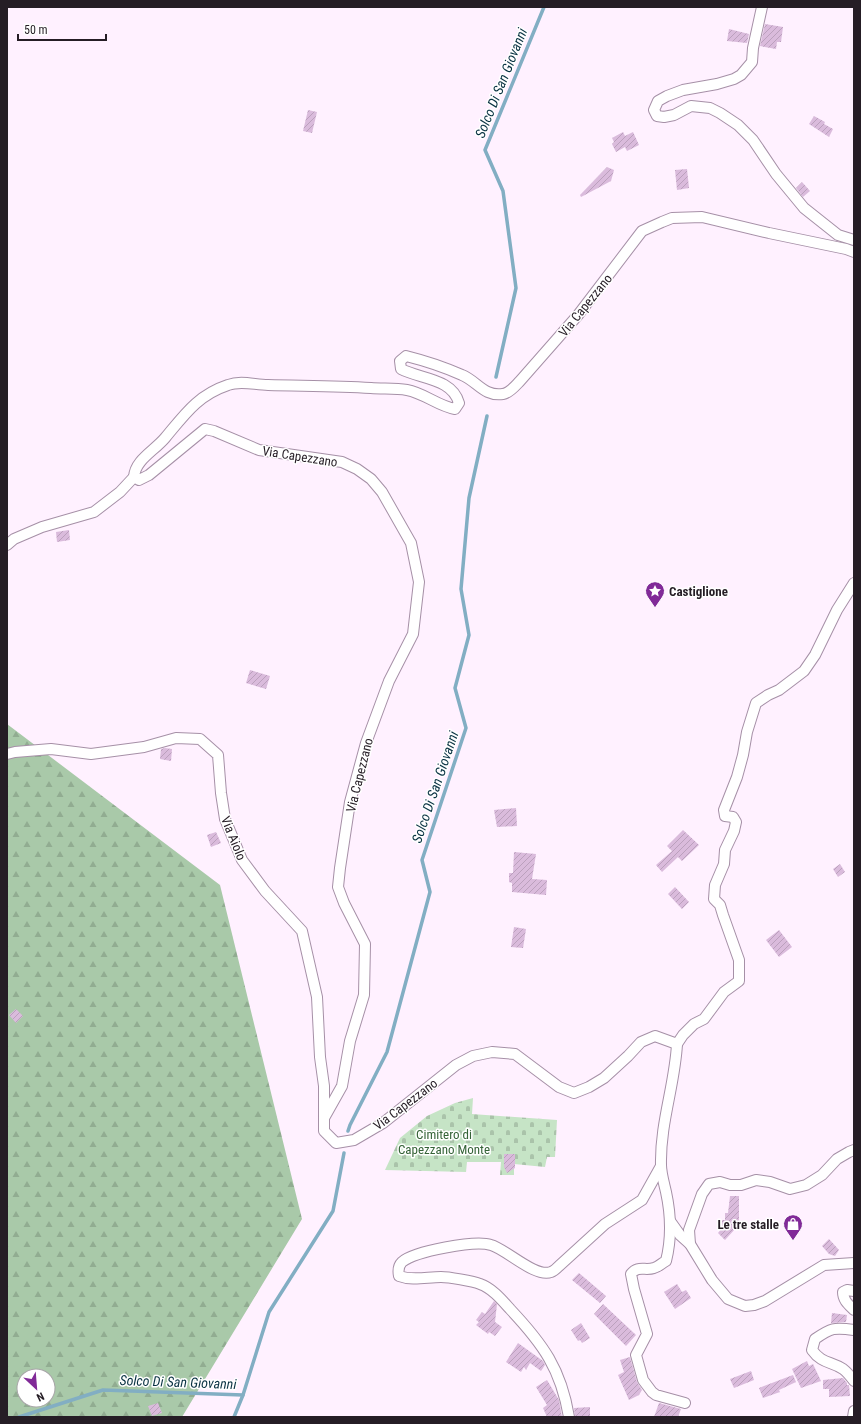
<svg xmlns="http://www.w3.org/2000/svg" width="861" height="1424" viewBox="0 0 861 1424" font-family="'Roboto Condensed',sans-serif">
<style>
.forest{fill:url(#forest-firs);fill-rule:evenodd}
.cemetery{fill:url(#cemetery-stones)}
.lines{fill:none;stroke-linecap:round;stroke-linejoin:round}
.stream{stroke:#82aec3;stroke-width:3.5}
.building{fill:url(#building-hatch)}
.street-casing{stroke:#a690a7;stroke-width:12}
.street{stroke:#fff;stroke-width:10}
.labels{text-anchor:middle;stroke-width:3;stroke-linejoin:round;paint-order:stroke}
.street-label{font-size:13px;fill:#251d25;stroke:#fff}
.poi-label{font-size:13px;font-weight:bold;fill:#251d25;stroke:#fff;text-anchor:start}
.park-label{font-size:13px;fill:#356337;stroke:#fff}
.water-label{font-size:14px;font-style:italic;fill:#093242;stroke:#fff}
</style>
<defs>
<pattern id="forest-firs" width="22" height="20" patternUnits="userSpaceOnUse"><rect width="22" height="20" fill="#a9c9a9"/><path d="M5 1l3.5 6h-7zM16 11l3.5 6h-7z" fill="#91ac91"/></pattern>
<pattern id="cemetery-stones" width="16" height="16" patternUnits="userSpaceOnUse"><rect width="16" height="16" fill="#c6e4c6"/><path d="M2 7V4a2 2 0 0 1 4 0v3zM10 15v-3a2 2 0 0 1 4 0v3z" fill="#aac3aa"/></pattern>
<pattern id="building-hatch" width="6" height="6" patternUnits="userSpaceOnUse"><rect width="6" height="6" fill="#dabbdc"/><path d="M-1 1l2-2M0 6l6-6M5 7l2-2" fill="none" stroke="#bba0bd"/></pattern>
</defs>
<rect width="100%" height="100%" fill="#fff1ff"/>
<path class="forest" d="M7,724L220,885L302,1219L182,1417H7ZM24,1376H48V1400H24Z"/>
<polygon class="cemetery" points="473,1098 472,1114 557,1120 555,1157 547,1157 545,1167 514,1164 514,1175 500,1175 501,1162 467,1162 466,1172 385,1170 400,1138 427,1116 455,1103"/>
<g class="lines">
<g class="stream">
<polyline points="496,377 516,288 503,191 485,150 544,7"/>
<polyline points="348,1131 350,1125 387,1052 430,892 422,860 466,728 455,688 469,635 461,589 469,498 487,416"/>
<polyline points="19,1417 103,1390 243,1395"/>
<polyline points="234,1417 243,1395 269,1312 333,1211 344,1153"/>
</g>
</g>
<g class="building">
<polygon points="765,24 783,27 781,42 777,42 776,49 760,46"/>
<polygon points="729,29 749,34 747,43 727,41"/>
<polygon points="308,110 317,112 312,133 303,131"/>
<polygon points="814,116 825,122 824,124 833,129 829,137 809,124"/>
<polygon points="623,132 625,136 633,132 639,145 627,151 625,147 616,152 612,144 614,142 612,138"/>
<polygon points="607,167 614,170 611,181 581,197 580,195"/>
<polygon points="687,169 689,188 677,190 675,170"/>
<polygon points="802,182 810,191 803,197 796,188"/>
<polygon points="69,530 70,540 57,542 56,532"/>
<polygon points="250,670 270,676 266,689 246,683"/>
<polygon points="165,748 172,749 171,761 160,759 161,749"/>
<polygon points="516,808 517,826 497,827 494,810"/>
<polygon points="683,830 699,845 682,861 678,857 662,872 656,865 672,851 667,846"/>
<polygon points="216,832 221,843 211,847 207,835"/>
<polygon points="514,852 536,854 532,879 547,880 546,895 512,892 512,883 509,882 509,873 513,873"/>
<polygon points="840,864 845,872 838,877 833,869"/>
<polygon points="675,887 689,902 682,909 668,894"/>
<polygon points="514,927 526,929 523,948 511,947"/>
<polygon points="779,930 792,947 779,957 766,940"/>
<polygon points="16,1009 23,1016 16,1023 9,1015"/>
<polygon points="504,1154 515,1154 515,1168 507,1173 504,1167"/>
<polygon points="730,1196 739,1196 739,1221 736,1221 736,1228 725,1240 718,1233 722,1228 722,1220 725,1220 725,1213 728,1213"/>
<polygon points="829,1239 839,1250 835,1256 829,1254 822,1246"/>
<polygon points="579,1273 606,1296 600,1303 572,1280"/>
<polygon points="677,1284 682,1292 686,1290 691,1298 675,1309 664,1292"/>
<polygon points="494,1301 497,1304 495,1322 502,1327 495,1336 489,1332 488,1334 476,1325 479,1322 476,1320 482,1312 485,1314"/>
<polygon points="603,1304 636,1335 626,1346 594,1314"/>
<polygon points="832,1313 847,1315 846,1322 831,1323"/>
<polygon points="581,1323 590,1338 582,1343 580,1340 578,1341 571,1330"/>
<polygon points="518,1343 543,1361 545,1365 541,1371 530,1363 526,1370 524,1367 521,1372 506,1362"/>
<polygon points="630,1357 637,1382 642,1390 639,1395 629,1400 618,1375 624,1372 620,1360"/>
<polygon points="807,1361 809,1366 813,1364 821,1381 801,1388 792,1369"/>
<polygon points="751,1371 754,1380 734,1388 730,1379"/>
<polygon points="793,1375 796,1382 779,1390 780,1392 763,1398 759,1388"/>
<polygon points="843,1378 847,1383 847,1385 849,1385 850,1396 829,1397 829,1389 823,1389 823,1380"/>
<polygon points="547,1380 559,1400 562,1417 547,1417 543,1408 547,1405 536,1387"/>
<polygon points="158,1403 162,1413 152,1416 148,1406"/>
<polygon points="659,1403 681,1409 678,1417 654,1417"/>
<polygon points="590,1407 590,1417 575,1417 574,1408"/>
</g>
<g class="lines">
<g class="street-casing">
<g id="street">
<polyline points="762,7 753,48 752,62 741,75 734,79 717,84 683,90 667,96 658,101 654,110 657,116 664,117 674,115 691,106 710,108 720,113 738,125 753,140 776,174 804,208 838,235 854,240"/>
<polyline points="7,545 14,539 42,527 94,512 120,492 134,477"/>
<path d="M7,754L15,752L51,749L91,754L144,747L176,738L200,739L218,755L221,793L225,819L242,860L265,891L302,931L317,997L320,1057L324,1086V1131L336,1143L354,1140L383,1123L456,1065L473,1056L492,1052L515,1054L559,1087L574,1093L589,1087L604,1078L628,1056L641,1042L655,1036L677,1044C675,1084 660,1123 661,1165C661,1173 664,1183 666,1192C671,1215 672,1237 666,1261C662,1263 658,1267 654,1268C645,1271 638,1265 631,1274L634,1289L647,1334L636,1355L643,1380L652,1392L656,1395L685,1403"/>
<polyline points="677,1044 683,1035 694,1024 704,1019 724,992 739,981 739,960 723,915 720,905 714,899 715,885 724,864 725,850 734,831 736,822 733,817 725,816 724,810 737,777 743,755 747,732 756,703 768,695 779,690 804,671 815,655 837,610 854,583"/>
<path d="M324,1118L342,1086L350,1041L364,995L365,944L344,903L338,887L340,868L350,802L366,743L389,681L413,634L419,582L411,543L382,492L371,479L357,469L342,462L259,450L214,431L205,429L149,475L139,480L134,477C135,460 154,451 165,438C185,414 198,395 228,385C241,380 255,385 268,385C302,386 336,386 371,388C382,389 395,388 407,390C424,393 438,406 455,409L459,403C452,378 420,379 401,369L400,361L406,356C426,361 444,367 462,375C477,381 484,397 503,394C510,393 516,385 520,381L578,315L642,231L662,222L672,218L702,217L769,233L846,249L854,252"/>
<polyline points="670,1221 680,1235 690,1244 712,1280 728,1299 745,1306 754,1305 765,1301 824,1265 854,1263"/>
<polyline points="690,1244 689,1230 702,1194 709,1184 720,1182 730,1185 741,1185 756,1180 770,1182 790,1189 806,1185 822,1175 837,1159 849,1152 854,1150"/>
<path d="M854,1291L847,1290L843,1292C843,1300 848,1304 854,1310"/>
<path d="M854,1330C834,1327 831,1328 815,1339L812,1350C822,1364 831,1361 843,1369C847,1372 851,1377 854,1381"/>
<path d="M569,1417C561,1369 543,1344 510,1309C502,1300 492,1288 480,1284C473,1281 448,1277 441,1277C427,1277 412,1281 399,1276C398,1271 398,1266 402,1262C415,1251 475,1240 491,1245C506,1249 535,1278 551,1272C554,1271 557,1268 559,1266L605,1224L642,1200L661,1166"/>
<polyline points="853,1417 854,1411"/>
</g>
</g>
<use href="#street" class="street"/>
</g>
<defs>
<g id="sight-pin" transform="scale(1)"><path d="M0 17L-7.5 6A9.5 9.5 0 1 1 7.5 6Z" fill="#812a98" stroke="#fff"/><path d="M0-6L1.8-2.2L6-1.7L2.9 1.2L3.7 5.4L0 3.3L-3.7 5.4L-2.9 1.2L-6-1.7L-1.8-2.2Z" fill="#fff"/></g>
<g id="shop-pin" transform="scale(1)"><path d="M0 17L-7.5 6A9.5 9.5 0 1 1 7.5 6Z" fill="#812a98" stroke="#fff"/><path d="M-5-2.5h2.3a2.7 3.5 0 0 1 5.4 0H5L5.5 6h-11ZM-1.5-2.5h3a1.5 2.3 0 0 0-3 0Z" fill="#fff"/></g>
</defs>
<g fill-rule="evenodd">
<use href="#sight-pin" x="655" y="591"/>
<use href="#shop-pin" x="793" y="1224"/>
</g>
<g class="labels">
<g class="street-label">
<text transform="translate(585 305) rotate(-51)" y="5">Via Capezzano</text>
<text transform="translate(300 456) rotate(9)" y="5">Via Capezzano</text>
<text transform="translate(359 775) rotate(-76)" y="5">Via Capezzano</text>
<text transform="translate(234 838) rotate(68)" y="5">Via Aiolo</text>
<text transform="translate(405 1104) rotate(-37)" y="5">Via Capezzano</text>
</g>
<g class="poi-label">
<text x="669" y="596">Castiglione</text>
<text x="779" y="1229" text-anchor="end">Le tre stalle</text>
</g>
<g class="park-label">
<text x="444" y="1139">Cimitero di<tspan x="444" dy="15">Capezzano Monte</tspan></text>
</g>
<g class="water-label">
<text transform="translate(501 83) rotate(-68)" y="5">Solco Di San Giovanni</text>
<text transform="translate(435 787) rotate(-71)" y="5">Solco Di San Giovanni</text>
<text transform="translate(178 1382) rotate(2)" y="5">Solco Di San Giovanni</text>
</g>
</g>
<rect width="861" height="1424" fill="none" stroke="#251d25" stroke-width="16"/>
<g transform="translate(36 1388) rotate(154)"><circle r="19" fill="#ffffff" stroke="#a8a5a8"/>
<path d="M0-3L7 15L0 10L-7 15Z" fill="#812a98"/>
<text y="-6" font-size="11" font-weight="bold" text-anchor="middle" fill="#251d25">N</text>
</g>
<path d="M18 34v6h88v-6" fill="none" stroke="#251d25" stroke-width="2"/>
<text x="24" y="34" font-size="12" fill="#251d25" stroke="#ffffff" stroke-width="3" paint-order="stroke">50 m</text>
</svg>
